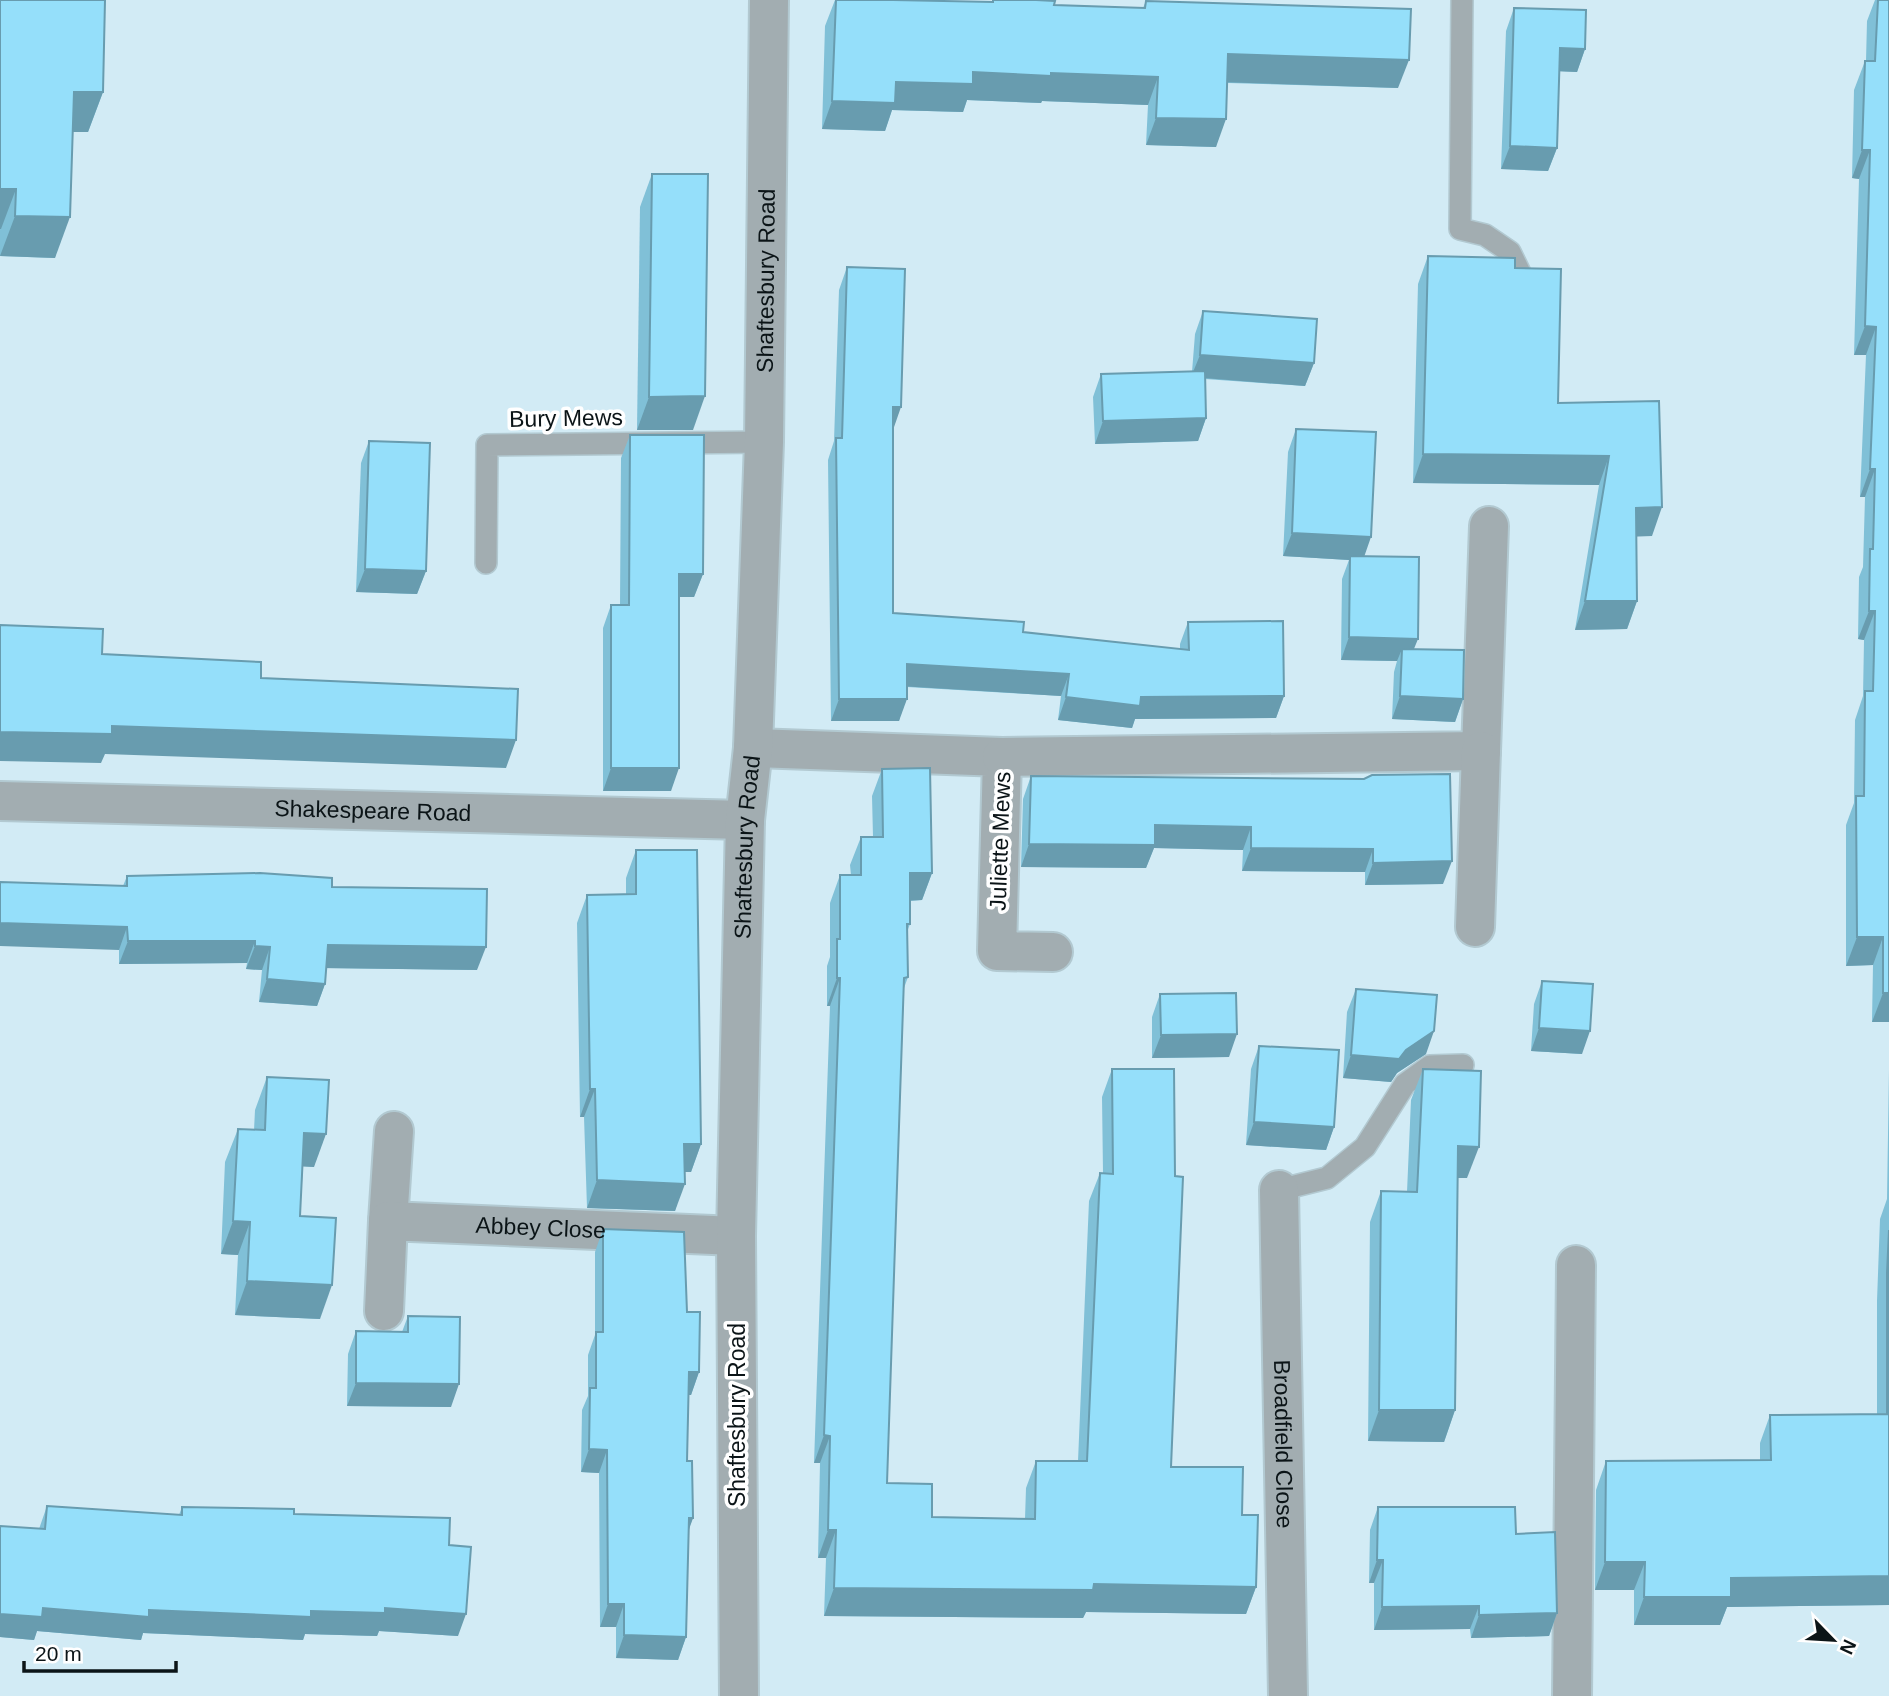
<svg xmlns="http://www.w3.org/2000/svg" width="1889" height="1696" viewBox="0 0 1889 1696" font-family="Arial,sans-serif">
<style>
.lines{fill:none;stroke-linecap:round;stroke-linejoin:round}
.lane-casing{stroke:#b2c9d1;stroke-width:24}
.street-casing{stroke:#b2c9d1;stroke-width:42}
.lane{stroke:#a2adb1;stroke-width:21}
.street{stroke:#a2adb1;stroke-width:38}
.wall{fill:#80c0d7}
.shaded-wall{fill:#689caf}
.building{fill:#95dffa;stroke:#689caf;stroke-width:2}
.labels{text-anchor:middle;stroke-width:7;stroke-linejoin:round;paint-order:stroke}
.street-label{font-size:23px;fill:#0b1417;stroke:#fff}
</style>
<rect width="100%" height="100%" fill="#d2ebf5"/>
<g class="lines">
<g class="lane-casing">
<g id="lane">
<polyline points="1462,0 1460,229 1485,235 1510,252 1523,279"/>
<polyline points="486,563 487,445 764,442"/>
<polyline points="1279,1190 1327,1178 1365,1147 1405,1084 1430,1066 1463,1065"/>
</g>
</g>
<g class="street-casing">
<g id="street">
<polyline points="753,748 1002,757 997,951 1053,952"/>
<polyline points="1002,757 1481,751 1489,526"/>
<path id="s1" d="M0,801L745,820"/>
<polyline points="1475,927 1481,751"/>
<path id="s2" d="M1279,1190L1288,1696"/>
<polyline points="388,1221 394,1131"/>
<path id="s3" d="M384,1311L388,1221L736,1236"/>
<path id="s4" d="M739,1696L736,1236L745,820L753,748L764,442L769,0"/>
<polyline points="1572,1696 1576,1265"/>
</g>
</g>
<use href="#lane" class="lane"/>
<use href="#street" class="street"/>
</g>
<g class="wall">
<polygon points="0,0 103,92 88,132 72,132 55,258 0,256"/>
<polygon points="835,0 992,2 993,0 1036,0 1054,5 1143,8 1146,1 1398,88 1228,83 1216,147 1146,145 1148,105 1042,101 1041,103 967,100 963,112 892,110 885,131 822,129 825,26"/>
<polygon points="1875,0 1889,0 1889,1022 1872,1022 1873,965 1846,966 1846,825 1854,803 1855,720 1863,696 1864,640 1858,639 1859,577 1863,567 1865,497 1860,497 1866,355 1854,355 1859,179 1852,178 1854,90 1865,61 1866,61 1867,21"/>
<polygon points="1514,8 1585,49 1577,72 1559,71 1557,148 1548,171 1501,169 1506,31"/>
<polygon points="652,174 693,430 637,430 640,207"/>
<polygon points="1428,256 1515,268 1558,403 1659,401 1652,536 1636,536 1637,601 1627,629 1575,630 1599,485 1413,483 1418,284"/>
<polygon points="847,267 893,430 893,613 1023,632 1180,649 1180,644 1188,622 1284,696 1276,718 1135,719 1132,728 1058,720 1061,696 907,687 899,721 831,721 828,460 834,441 839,290"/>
<polygon points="1203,311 1314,363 1305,386 1205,379 1206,418 1198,441 1095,444 1093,397 1101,374 1192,372 1195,334"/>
<polygon points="1296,429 1414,649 1463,699 1455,722 1392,719 1394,672 1397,661 1341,660 1342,579 1349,560 1283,556 1288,452"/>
<polygon points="630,435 703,574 694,597 679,597 671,791 603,791 603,628 611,605 620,605 621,458"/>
<polygon points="369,441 426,571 417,594 356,592 361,463"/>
<polygon points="882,769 932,873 922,900 910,901 910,924 907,932 908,977 904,988 887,1483 932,1517 1025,1519 1026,1488 1036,1461 1078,1461 1089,1201 1100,1173 1103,1173 1102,1097 1112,1069 1171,1467 1242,1515 1256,1587 1246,1614 1086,1612 1083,1618 824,1616 826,1558 818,1558 820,1463 814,1463 830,1006 827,1006 827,966 830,957 830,903 840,875 851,875 850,865 861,837 873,837 872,796"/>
<polygon points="1031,776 1364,779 1443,884 1365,885 1365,872 1242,871 1243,850 1154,848 1146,868 1021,867 1023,799"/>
<polygon points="636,850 701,1144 691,1172 685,1172 675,1211 587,1208 584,1117 580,1117 577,923 587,895 626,894 626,878"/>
<polygon points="127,876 332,887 477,970 326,968 325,984 317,1006 259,1002 262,970 246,969 247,963 119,964 119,950 123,886"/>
<polygon points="1542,981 1582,1054 1531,1051 1534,1004"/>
<polygon points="1356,989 1426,1054 1397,1073 1391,1082 1343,1078 1347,1012"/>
<polygon points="1160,994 1229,1057 1152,1058 1152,1017"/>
<polygon points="1259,1046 1334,1127 1326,1150 1246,1145 1251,1069"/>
<polygon points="1423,1069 1467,1178 1458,1178 1455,1410 1444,1442 1368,1441 1370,1222 1381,1191 1407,1192 1411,1100"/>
<polygon points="1889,1069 1889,1605 1727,1607 1720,1625 1634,1625 1634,1590 1595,1590 1596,1490 1606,1461 1760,1460 1760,1443 1770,1415 1877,1414 1877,1301 1880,1219 1887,1199"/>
<polygon points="267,1077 314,1167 303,1166 300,1216 320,1319 235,1315 238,1255 221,1254 225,1162 238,1129 254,1130 255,1110"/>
<polygon points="603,1229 687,1312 699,1372 691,1395 689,1395 687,1461 693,1518 688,1530 686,1637 678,1660 616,1658 616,1627 600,1627 599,1473 581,1472 582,1410 588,1396 588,1355 595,1335 595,1252"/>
<polygon points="408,1316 451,1407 347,1406 348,1354 356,1331 402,1332"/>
<polygon points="47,1506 179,1515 182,1507 294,1514 449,1545 458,1636 379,1631 377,1636 305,1634 303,1640 143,1633 141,1640 37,1631 34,1640 0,1637 0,1526 39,1529"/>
<polygon points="1378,1507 1516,1534 1557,1613 1549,1636 1471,1638 1470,1629 1374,1630 1374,1583 1369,1583 1370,1530"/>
</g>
<g class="shaded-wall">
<polygon points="1560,48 1585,49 1577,72 1552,71"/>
<polygon points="1228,54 1409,60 1398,88 1218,82"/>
<polygon points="973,72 1051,73 1158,77 1148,105 1042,101 1041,103 967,100 963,112 892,110 885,131 822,129 832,101 896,82"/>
<polygon points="74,92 103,92 88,132 59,132"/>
<polygon points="1156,118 1226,119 1216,147 1146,145"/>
<polygon points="1510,146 1557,148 1548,171 1501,169"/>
<polygon points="1862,150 1870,150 1859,179 1852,178"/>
<polygon points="0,189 16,189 1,229 0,229"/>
<polygon points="15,216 70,217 55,258 0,256"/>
<polygon points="1865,326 1876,327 1866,355 1854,355"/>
<polygon points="1200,355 1314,363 1305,386 1191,377"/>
<polygon points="705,396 693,430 637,430 649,397"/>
<polygon points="893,407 901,407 893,430"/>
<polygon points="1206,418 1198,441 1095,444 1103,421"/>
<polygon points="1423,454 1609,456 1599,485 1413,483"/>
<polygon points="1870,469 1875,469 1865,497 1860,497"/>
<polygon points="1662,507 1652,536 1625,537 1636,508"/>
<polygon points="1292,533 1371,537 1363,560 1350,556 1349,560 1283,556"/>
<polygon points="365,569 426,571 417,594 356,592"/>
<polygon points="679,574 703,574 694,597 670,597"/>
<polygon points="1585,601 1637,601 1627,629 1575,630"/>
<polygon points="1869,611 1875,611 1864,640 1858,639"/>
<polygon points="1349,637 1418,639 1409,661 1402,649 1397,661 1341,660"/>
<polygon points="907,664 1069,674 1061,696 899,686"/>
<polygon points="1284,696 1276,718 1135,719 1132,728 1058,720 1066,697"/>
<polygon points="1400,696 1463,699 1455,722 1392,719"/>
<polygon points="839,699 907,699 899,721 831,721"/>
<polygon points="112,726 516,740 506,768 105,754 101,763 0,761 0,732"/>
<polygon points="611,768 679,768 671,791 603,791"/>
<polygon points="1155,825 1251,827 1243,850 1154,848 1146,868 1021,867 1029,844"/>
<polygon points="1251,848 1373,849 1365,872 1242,871"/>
<polygon points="1452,861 1443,884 1365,885 1373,863"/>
<polygon points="910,873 932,873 922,900 899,901"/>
<polygon points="0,923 127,927 119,950 0,946"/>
<polygon points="1857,937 1883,937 1873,965 1846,966"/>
<polygon points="128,941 255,941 247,963 119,964"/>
<polygon points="328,945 486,947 477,970 319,968"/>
<polygon points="255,946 270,947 262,970 246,969"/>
<polygon points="837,978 840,978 830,1006 827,1006"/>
<polygon points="267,979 325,984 317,1006 259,1002"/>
<polygon points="1883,993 1889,993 1889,1022 1872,1022"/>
<polygon points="1539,1028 1590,1031 1582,1054 1531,1051"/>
<polygon points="1434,1031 1426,1054 1397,1073 1391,1082 1343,1078 1351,1055 1406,1050"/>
<polygon points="1237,1034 1229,1057 1152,1058 1161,1035"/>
<polygon points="590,1089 595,1089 584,1117 580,1117"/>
<polygon points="1254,1122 1334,1127 1326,1150 1246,1145"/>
<polygon points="304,1133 326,1134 314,1167 292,1166"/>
<polygon points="684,1144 701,1144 691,1172 674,1172"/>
<polygon points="1458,1146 1479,1147 1467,1178 1447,1178"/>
<polygon points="597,1180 685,1184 675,1211 587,1208"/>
<polygon points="233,1221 250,1222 238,1255 221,1254"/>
<polygon points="247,1281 332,1285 320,1319 235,1315"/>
<polygon points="689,1372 699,1372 691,1395 681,1395"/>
<polygon points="356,1383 459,1384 451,1407 347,1406"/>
<polygon points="1379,1410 1455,1410 1444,1442 1368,1441"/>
<polygon points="824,1435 830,1436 820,1463 814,1463"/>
<polygon points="589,1449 607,1450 599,1473 581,1472"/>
<polygon points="689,1518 693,1518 685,1541"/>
<polygon points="828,1530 836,1530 826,1558 818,1558"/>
<polygon points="1377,1560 1383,1560 1374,1583 1369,1583"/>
<polygon points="1605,1562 1645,1562 1634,1590 1595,1590"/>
<polygon points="1889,1576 1889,1605 1727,1607 1720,1625 1634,1625 1644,1597 1731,1578"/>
<polygon points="1094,1584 1256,1587 1246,1614 1086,1612 1083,1618 824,1616 834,1588"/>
<polygon points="608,1604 624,1604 616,1627 600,1627"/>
<polygon points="1479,1606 1470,1629 1374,1630 1382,1607"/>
<polygon points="43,1608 149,1610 311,1611 385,1608 466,1614 458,1636 379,1631 377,1636 305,1634 303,1640 143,1633 141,1640 37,1631 34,1640 0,1637 0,1614"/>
<polygon points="1557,1613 1549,1636 1471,1638 1479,1615"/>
<polygon points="624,1635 686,1637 678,1660 616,1658"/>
</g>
<g class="building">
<polygon points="0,0 105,0 103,92 74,92 70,217 15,216 16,189 0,189"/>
<polygon points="836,0 893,0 993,2 993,0 1036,0 1055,1 1054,5 1145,8 1146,1 1411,9 1409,60 1228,54 1226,119 1156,118 1158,77 1051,73 1051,76 973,72 973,84 896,82 895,103 832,101"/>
<polygon points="1878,0 1889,0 1889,993 1883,993 1883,937 1857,937 1856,796 1864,796 1865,691 1873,691 1875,611 1869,611 1870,549 1873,549 1875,469 1870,469 1876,327 1865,326 1870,150 1862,150 1865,61 1875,61"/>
<polygon points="1514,8 1586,10 1585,49 1560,48 1557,148 1510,146"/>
<polygon points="652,174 708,174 705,396 649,397"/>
<polygon points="1428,256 1515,258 1515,268 1561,269 1558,403 1659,401 1662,507 1636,508 1637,601 1585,601 1609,456 1423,454"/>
<polygon points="847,267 905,269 901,407 893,407 893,613 1024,622 1023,632 1189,650 1188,622 1283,621 1284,696 1141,697 1140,706 1066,697 1069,674 907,664 907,699 839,699 836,438 842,438"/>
<polygon points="1203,311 1317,319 1314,363 1200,355"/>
<polygon points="1205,371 1206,418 1103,421 1101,374"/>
<polygon points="1296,429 1376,432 1371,537 1292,533"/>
<polygon points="630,435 704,435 703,574 679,574 679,768 611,768 611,605 629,605"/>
<polygon points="369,441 430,443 426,571 365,569"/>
<polygon points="1350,556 1419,557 1418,639 1349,637"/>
<polygon points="0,625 103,629 102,654 261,662 261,678 518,689 516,740 112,726 112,734 0,732"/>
<polygon points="1402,649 1464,650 1463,699 1400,696"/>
<polygon points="930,768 932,873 910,873 910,924 907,924 908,977 904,978 887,1483 932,1484 932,1517 1035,1519 1036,1461 1087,1461 1100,1173 1113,1174 1112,1069 1174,1069 1175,1176 1183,1177 1171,1467 1243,1467 1242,1515 1258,1515 1256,1587 1094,1584 1093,1590 834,1588 836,1530 828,1530 830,1436 824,1435 840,978 837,978 837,939 840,939 840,875 861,875 861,837 883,837 882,769"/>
<polygon points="1450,774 1452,861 1373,863 1373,849 1251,848 1251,827 1155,825 1155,845 1029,844 1031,776 1364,779 1372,775"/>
<polygon points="636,850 697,850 701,1144 684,1144 685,1184 597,1180 595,1089 590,1089 587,895 636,894"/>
<polygon points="260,873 332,878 332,887 487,889 486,947 328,945 325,984 267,979 270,947 255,946 255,941 128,941 127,927 0,923 0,882 127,886 127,876"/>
<polygon points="1542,981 1593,984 1590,1031 1539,1028"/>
<polygon points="1356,989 1437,995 1434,1031 1406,1050 1399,1059 1351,1055"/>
<polygon points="1236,993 1237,1034 1161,1035 1160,994"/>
<polygon points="1259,1046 1339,1050 1334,1127 1254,1122"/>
<polygon points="1423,1069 1481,1071 1479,1147 1458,1146 1455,1410 1379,1410 1381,1191 1417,1192"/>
<polygon points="267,1077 329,1080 326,1134 304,1133 300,1216 336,1218 332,1285 247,1281 250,1222 233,1221 238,1129 265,1130"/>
<polygon points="603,1229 684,1232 687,1312 700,1312 699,1372 689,1372 687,1461 692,1461 693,1518 689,1518 686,1637 624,1635 624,1604 608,1604 607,1450 589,1449 590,1388 596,1388 596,1332 603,1332"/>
<polygon points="1889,1230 1889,1576 1731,1578 1731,1597 1644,1597 1645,1562 1605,1562 1606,1461 1771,1460 1770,1415 1887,1414 1887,1273"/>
<polygon points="408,1316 460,1317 459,1384 356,1383 356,1331 408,1332"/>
<polygon points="47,1506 182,1515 182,1507 294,1509 294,1514 450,1518 449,1545 471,1547 466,1614 385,1608 385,1613 311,1611 311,1617 149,1610 149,1617 43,1608 42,1617 0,1614 0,1526 45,1529"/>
<polygon points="1378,1507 1515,1507 1516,1534 1555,1532 1557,1613 1479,1615 1479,1606 1382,1607 1383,1560 1377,1560"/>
</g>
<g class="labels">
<g class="street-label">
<text dy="8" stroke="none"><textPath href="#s4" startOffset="1416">Shaftesbury Road</textPath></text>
<text transform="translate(566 418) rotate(-1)" y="8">Bury Mews</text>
<text dy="8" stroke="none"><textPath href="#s1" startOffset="373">Shakespeare Road</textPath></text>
<text transform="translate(1000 841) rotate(-88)" y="8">Juliette Mews</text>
<text dy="8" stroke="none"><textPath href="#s4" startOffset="849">Shaftesbury Road</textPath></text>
<text dy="8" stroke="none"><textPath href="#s3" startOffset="243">Abbey Close</textPath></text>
<text transform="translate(737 1415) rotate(-90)" y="8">Shaftesbury Road</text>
<text dy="8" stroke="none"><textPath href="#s2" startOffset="254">Broadfield Close</textPath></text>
</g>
</g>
<g transform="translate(1833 1640) rotate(115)" stroke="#ffffff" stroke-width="5" paint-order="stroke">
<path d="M0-5L12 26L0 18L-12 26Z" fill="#0b1417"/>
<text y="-10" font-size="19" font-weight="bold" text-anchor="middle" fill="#0b1417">N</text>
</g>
<path d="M24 1661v10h152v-10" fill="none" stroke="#0b1417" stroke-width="3.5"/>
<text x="35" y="1661" font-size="21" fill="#0b1417" stroke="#ffffff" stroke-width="5" paint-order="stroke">20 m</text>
</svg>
